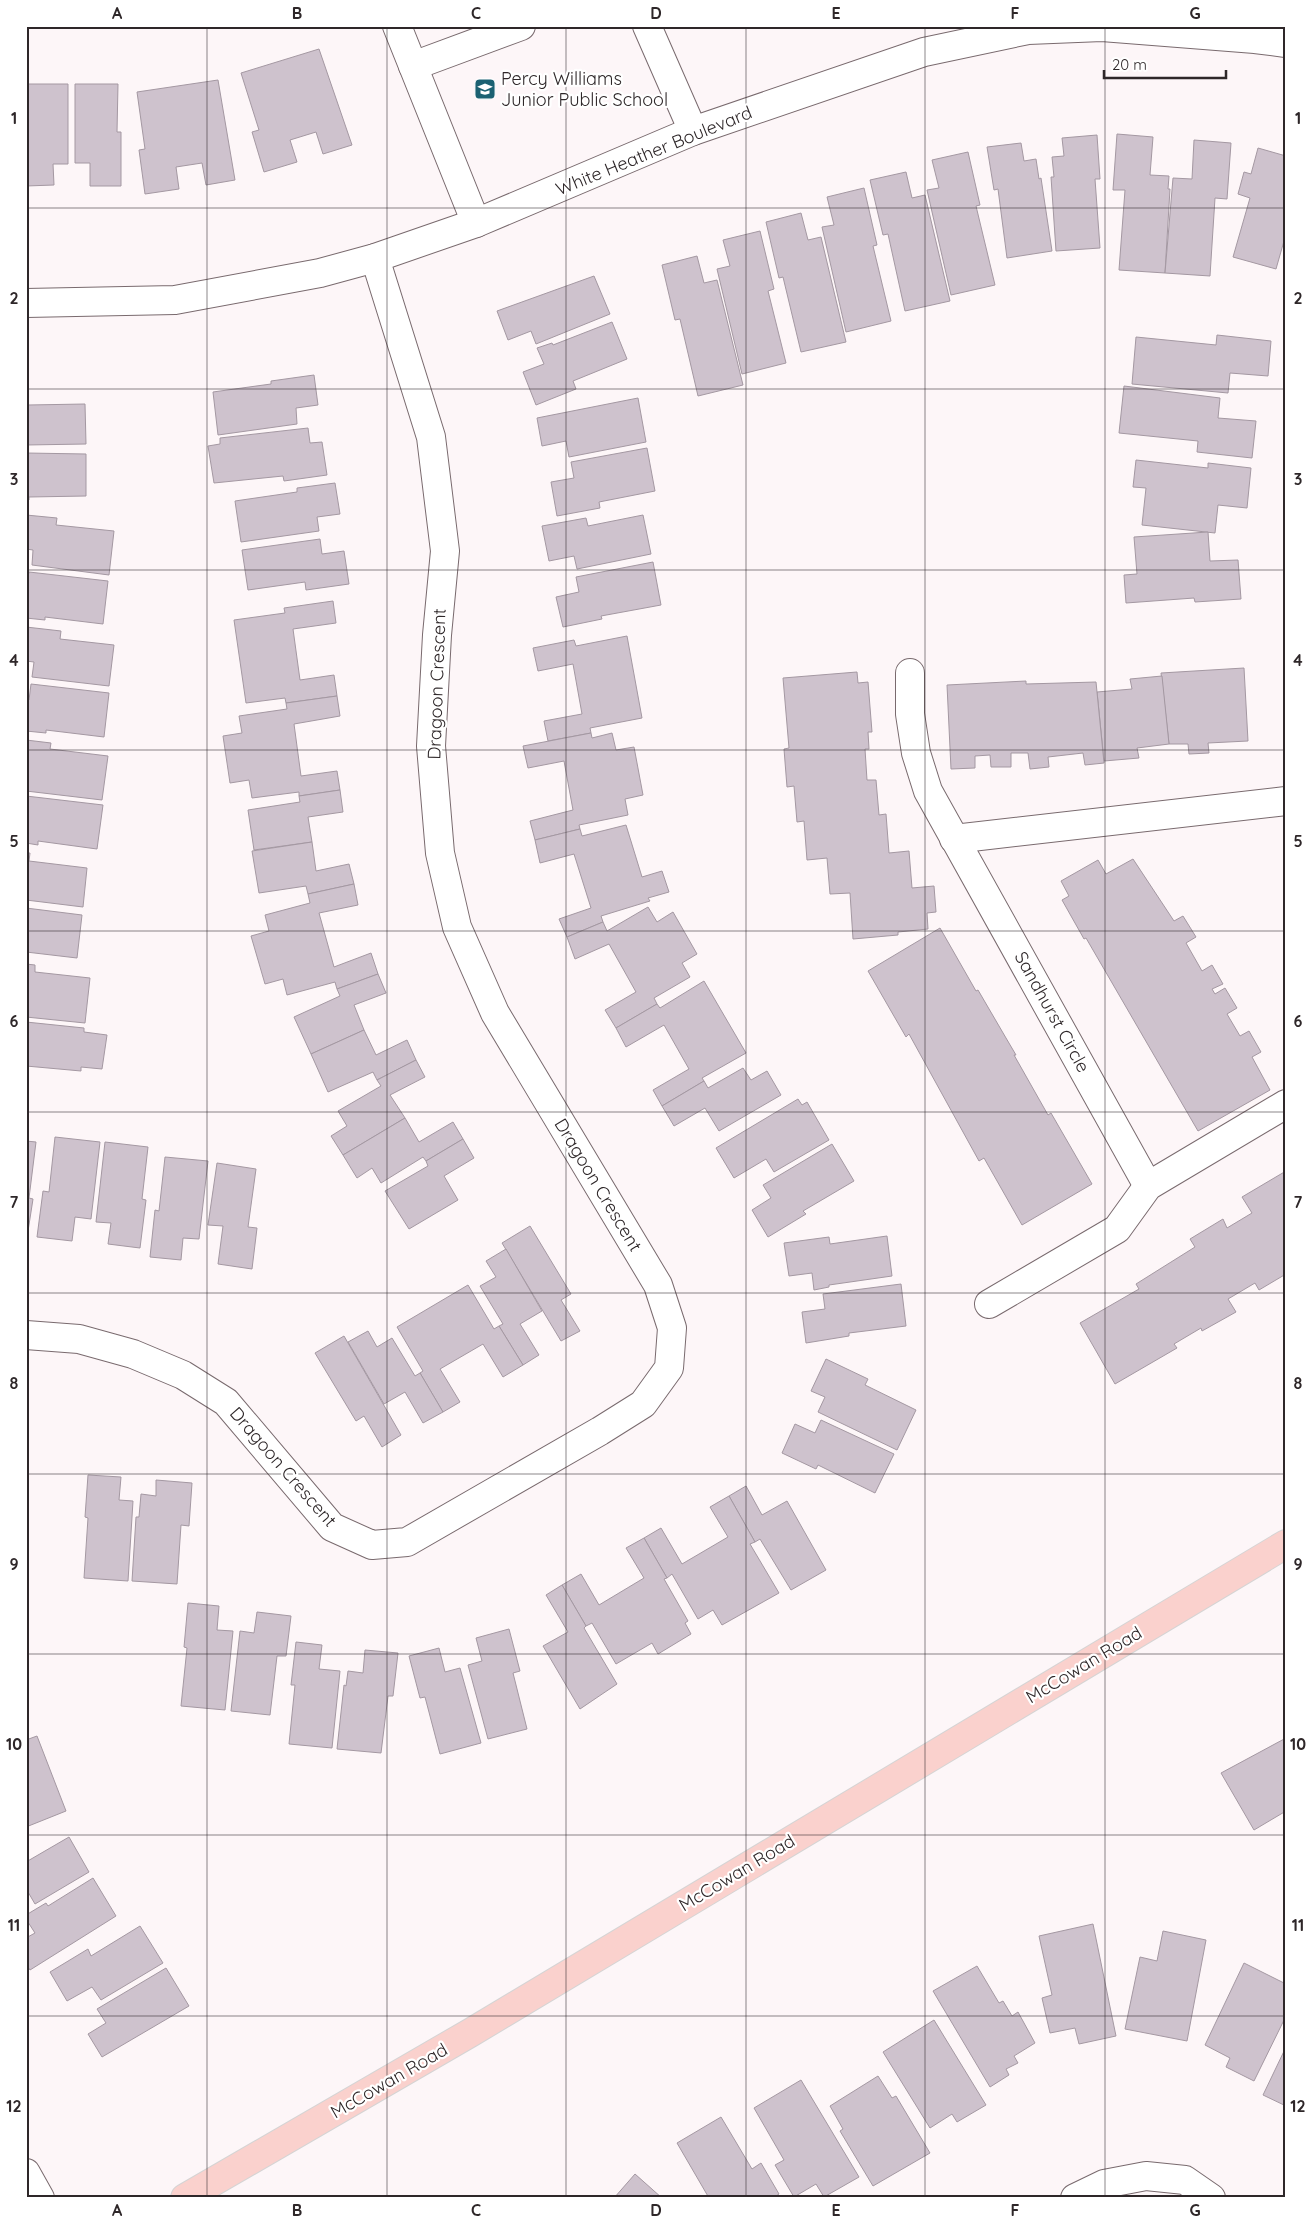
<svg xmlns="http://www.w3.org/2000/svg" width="1312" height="2224" viewBox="0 0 1312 2224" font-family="Quicksand,sans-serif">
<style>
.building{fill:#cec2cd;stroke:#a498a2}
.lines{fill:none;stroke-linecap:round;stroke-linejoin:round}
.minor-casing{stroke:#796a6e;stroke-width:30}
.major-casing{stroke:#d5d4d4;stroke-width:30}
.minor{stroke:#fff;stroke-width:28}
.major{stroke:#fad1cd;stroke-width:28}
.grid{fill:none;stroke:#2e2729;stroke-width:1;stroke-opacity:0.55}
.labels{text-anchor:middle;stroke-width:4.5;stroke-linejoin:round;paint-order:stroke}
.poi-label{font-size:18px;fill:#2e2729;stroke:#fff;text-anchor:start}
.street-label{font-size:18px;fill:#2e2729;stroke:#fff}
.neatline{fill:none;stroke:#2e2729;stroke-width:2}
.grid-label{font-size:16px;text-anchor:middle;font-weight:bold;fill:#2e2729}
</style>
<rect width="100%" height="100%" fill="#fdf6f8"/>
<g class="building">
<polygon points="319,49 352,145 323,154 316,132 290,140 297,162 264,172 252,132 259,130 241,73"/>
<polygon points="218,80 235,180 206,185 202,163 176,167 179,189 145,194 139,150 145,149 137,92"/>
<polygon points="27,84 68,84 68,164 53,164 54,185 26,186"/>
<polygon points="75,84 118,84 117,132 121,132 121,186 90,186 90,163 75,163"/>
<polygon points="1117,134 1153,137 1150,175 1169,176 1168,189 1170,189 1165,273 1119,270 1125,190 1113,190"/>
<polygon points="1097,135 1100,179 1095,179 1100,248 1056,251 1051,177 1054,177 1052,157 1064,156 1062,138"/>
<polygon points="1194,140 1231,143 1227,199 1215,198 1210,276 1165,273 1173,178 1192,179"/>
<polygon points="1021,143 1024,161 1036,159 1039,179 1041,178 1052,251 1007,258 998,189 994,190 987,147"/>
<polygon points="1258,148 1286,156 1286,234 1276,269 1233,257 1250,198 1238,194 1244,172 1251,174"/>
<polygon points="968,152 980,205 976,206 995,285 951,295 927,190 939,188 932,160"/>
<polygon points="906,172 912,198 925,195 950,301 905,311 888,234 883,235 870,180"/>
<polygon points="864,188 877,245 873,246 891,321 846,332 822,227 834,225 827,197"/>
<polygon points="801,213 808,240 821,237 846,342 801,352 783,277 779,278 766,222"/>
<polygon points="760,231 774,289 768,291 786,363 742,374 717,269 730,266 723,240"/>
<polygon points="697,256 704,283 717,280 743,385 698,396 680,319 675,320 662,265"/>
<polygon points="594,276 610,314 536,344 531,331 508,340 497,311"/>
<polygon points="612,322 627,359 573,381 576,389 536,405 523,372 544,364 537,348 552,343 553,345"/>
<polygon points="1217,335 1271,341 1268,376 1230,373 1228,393 1132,384 1136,337 1216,345"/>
<polygon points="314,375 318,405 296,408 297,424 218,435 213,392 271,384 271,381"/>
<polygon points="1124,386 1220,398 1218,418 1256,421 1252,458 1197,452 1198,441 1119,433"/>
<polygon points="26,397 28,405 85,404 86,444 26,445"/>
<polygon points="638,398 646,442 569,457 566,441 542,446 537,418"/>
<polygon points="308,428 310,443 322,442 327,475 284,481 283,476 214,483 208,446 220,444 220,438"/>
<polygon points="647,448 655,491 599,502 600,508 557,516 551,482 574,478 571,462"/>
<polygon points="26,453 86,454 86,496 29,497 29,500 26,500"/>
<polygon points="1136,460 1208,468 1208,463 1251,468 1247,508 1218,505 1215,533 1142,525 1146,488 1133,487"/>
<polygon points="335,483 340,514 317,517 319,531 241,542 235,501 297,492 297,488"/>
<polygon points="26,515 57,518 56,525 114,531 109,575 32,565 33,550 26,549"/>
<polygon points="643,515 651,554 577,569 574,556 549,561 542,526 586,518 588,526"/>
<polygon points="1208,532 1210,561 1238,560 1241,599 1195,602 1194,598 1126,603 1124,575 1137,574 1134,537"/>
<polygon points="320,539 322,554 344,551 349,584 306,590 305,582 248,590 242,550"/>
<polygon points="653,562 661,605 601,616 602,619 563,627 556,597 579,592 576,577"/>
<polygon points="29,572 108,581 103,624 45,617 45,620 26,618 26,587"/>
<polygon points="333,601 336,623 293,629 300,680 334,675 337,696 286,703 285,698 246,703 234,620 285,613 284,608"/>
<polygon points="26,627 61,631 60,639 114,645 109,686 32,677 34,662 26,661"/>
<polygon points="627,636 642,718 590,728 591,733 548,741 544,721 582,714 573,664 538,671 533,648 574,640 576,646"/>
<polygon points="1244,668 1248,741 1208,743 1209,753 1189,754 1188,744 1169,744 1161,673"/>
<polygon points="857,672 858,683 868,682 872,732 868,732 869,749 865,749 867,780 876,780 879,815 886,814 889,853 909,851 912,888 934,886 936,912 927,913 928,929 898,932 898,935 853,939 850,893 830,894 827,858 807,860 804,821 797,822 794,786 787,787 784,749 789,748 783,678"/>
<polygon points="1162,676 1169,744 1137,748 1139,758 1104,761 1097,692 1132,689 1130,679"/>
<polygon points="1026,681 1026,684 1096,682 1104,763 1085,765 1083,753 1048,757 1049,767 1030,769 1028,753 1011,753 1011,767 991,767 990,755 975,756 975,768 951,769 947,685"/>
<polygon points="31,684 109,693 104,737 46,730 46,733 26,731 26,699 29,700"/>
<polygon points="337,696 340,716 294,724 301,776 337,771 340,790 299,796 299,792 252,798 249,780 230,783 223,736 242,733 239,716 287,709 286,703"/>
<polygon points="591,733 592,738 612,733 616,750 634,747 643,795 625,799 628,815 579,825 580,829 535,840 530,821 573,810 564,761 528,768 523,746"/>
<polygon points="26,740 51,743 50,749 108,756 102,800 26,791"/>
<polygon points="340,790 343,812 308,817 312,842 254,850 248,810 300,802 299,796"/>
<polygon points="26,796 103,805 97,849 38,841 38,845 26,843"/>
<polygon points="626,825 642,877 662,871 669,892 648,898 650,901 601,916 603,922 567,937 559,919 591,908 574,854 540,863 535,840 580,829 582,836"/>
<polygon points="312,842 316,871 349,864 354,884 308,894 306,886 259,893 252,851"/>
<polygon points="26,853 30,853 29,861 87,868 83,907 26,900"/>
<polygon points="1133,859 1174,921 1183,916 1196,937 1186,943 1202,971 1212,965 1223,984 1212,989 1215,994 1225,988 1237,1008 1227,1014 1240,1036 1249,1031 1261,1052 1252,1057 1270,1090 1198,1131 1086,938 1084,939 1062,900 1069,896 1061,881 1098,860 1106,874"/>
<polygon points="354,884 358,905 319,913 334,967 371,953 378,974 337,989 335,982 287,995 283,979 265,984 251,936 269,931 265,915 310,903 308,894"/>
<polygon points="648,907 657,922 673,912 697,954 682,963 690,977 654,998 657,1004 616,1028 605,1010 636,992 609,944 575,959 567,937 603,922 607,931"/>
<polygon points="26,908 82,915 77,958 26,952"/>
<polygon points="940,928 976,991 978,990 1006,1038 1016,1055 1014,1055 1048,1115 1051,1113 1092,1184 1022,1225 984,1158 979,1161 909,1034 906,1037 868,971"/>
<polygon points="26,964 35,965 35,972 90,978 85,1023 26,1017"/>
<polygon points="378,974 386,993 354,1005 364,1030 311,1054 294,1017 340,996 337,989"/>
<polygon points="704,981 746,1053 702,1078 704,1081 662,1106 653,1090 689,1069 664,1025 626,1047 616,1028 657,1004 660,1008"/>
<polygon points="26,1022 84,1028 84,1032 107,1035 102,1069 81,1067 81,1071 26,1066"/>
<polygon points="364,1030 376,1055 407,1040 416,1060 377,1080 373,1072 328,1092 311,1054"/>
<polygon points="416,1060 425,1077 390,1095 405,1118 343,1155 331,1136 347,1126 338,1111 381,1086 377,1080"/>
<polygon points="743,1068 751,1080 767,1071 781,1095 719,1131 705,1108 674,1126 662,1106 704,1081 708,1088"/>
<polygon points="798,1099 802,1105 807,1102 829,1140 774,1172 766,1159 734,1178 716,1148"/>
<polygon points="405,1118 419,1142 453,1122 463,1139 426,1161 423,1157 381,1183 372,1168 357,1178 343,1155"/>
<polygon points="55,1137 100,1142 91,1219 75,1217 72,1241 37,1237 43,1191 49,1192"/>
<polygon points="463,1139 474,1158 444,1176 458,1200 409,1229 385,1191 428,1166 426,1161"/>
<polygon points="26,1141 36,1142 29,1198 33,1199 26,1244"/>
<polygon points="105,1142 148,1147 142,1199 146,1200 140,1248 108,1244 111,1223 96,1222"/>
<polygon points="832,1144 854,1181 803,1211 806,1214 768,1237 752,1210 771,1198 763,1185"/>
<polygon points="165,1157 208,1161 199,1239 183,1238 181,1260 150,1257 155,1210 159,1211"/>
<polygon points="217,1163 256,1169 248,1227 257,1228 252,1269 218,1264 223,1226 208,1225"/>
<polygon points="1286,1171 1286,1274 1259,1290 1255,1283 1228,1299 1236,1312 1202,1331 1201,1328 1174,1344 1177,1348 1115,1384 1080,1323 1139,1289 1136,1284 1195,1247 1190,1239 1223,1219 1227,1228 1252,1213 1242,1197"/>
<polygon points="530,1226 571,1294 561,1300 580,1331 561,1341 502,1243"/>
<polygon points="887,1236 892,1276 829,1285 829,1287 814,1290 812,1273 789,1276 784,1243 829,1237 830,1244"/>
<polygon points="506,1249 542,1311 520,1324 539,1355 523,1365 499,1326 503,1324 480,1286 496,1277 486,1261"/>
<polygon points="901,1284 906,1326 849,1333 849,1336 806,1343 802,1312 825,1309 823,1294"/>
<polygon points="468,1285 494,1329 499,1326 523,1365 503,1377 483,1344 440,1369 460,1402 443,1412 420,1373 423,1371 397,1327"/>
<polygon points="368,1331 377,1347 392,1338 415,1376 420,1373 443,1412 423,1423 405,1392 384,1404 348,1342"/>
<polygon points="344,1336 401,1435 382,1447 364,1416 356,1421 315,1353"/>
<polygon points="826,1359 868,1379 865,1385 916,1410 897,1450 818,1412 825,1397 811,1391"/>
<polygon points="821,1420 894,1454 875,1493 818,1465 816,1469 782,1453 795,1424 815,1433"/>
<polygon points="88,1475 121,1477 119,1500 133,1501 128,1581 84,1578 88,1518 85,1517"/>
<polygon points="156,1480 192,1483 189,1526 181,1525 177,1584 132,1581 136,1517 139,1517 141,1494 156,1496"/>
<polygon points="746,1486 762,1515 787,1501 826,1570 791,1590 760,1539 755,1542 729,1496"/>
<polygon points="729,1496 755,1542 750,1544 779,1593 722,1625 713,1610 698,1619 672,1574 667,1578 644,1538 661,1528 682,1564 728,1537 710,1507"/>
<polygon points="644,1538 667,1578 664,1579 688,1621 685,1623 691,1634 658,1654 652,1643 616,1664 592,1623 586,1626 562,1585 581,1574 599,1605 644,1578 626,1548"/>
<polygon points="562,1585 586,1626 584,1628 617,1684 580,1709 543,1646 568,1632 546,1595"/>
<polygon points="188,1603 219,1606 217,1630 233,1631 225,1710 181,1706 187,1648 184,1647"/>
<polygon points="257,1612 291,1616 286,1656 277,1656 270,1715 231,1711 240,1631 254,1633"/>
<polygon points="509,1629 520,1671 513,1673 527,1729 488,1739 468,1665 482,1661 476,1638"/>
<polygon points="296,1642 322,1645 319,1669 340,1671 332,1748 289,1744 295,1685 291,1685"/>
<polygon points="439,1648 445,1672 460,1668 481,1743 440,1754 425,1697 420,1698 409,1656"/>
<polygon points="365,1650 398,1653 393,1696 388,1696 381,1753 337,1749 344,1685 346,1686 348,1671 363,1673"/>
<polygon points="37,1736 66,1811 26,1827 26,1740"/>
<polygon points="1286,1738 1286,1811 1254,1830 1221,1773"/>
<polygon points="69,1837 89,1872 35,1904 28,1892 26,1894 26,1862"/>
<polygon points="93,1878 116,1916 30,1970 26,1964 26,1938 35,1933 26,1919 26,1915 46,1903 48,1906"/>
<polygon points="1093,1924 1116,2036 1079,2044 1075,2028 1050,2033 1042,1998 1052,1995 1039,1936"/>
<polygon points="140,1926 163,1963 101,2000 92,1987 67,2001 50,1972 88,1949 91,1956"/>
<polygon points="1163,1931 1206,1940 1187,2041 1125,2029 1140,1957 1157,1961"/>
<polygon points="1244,1963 1286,1984 1286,2016 1254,2081 1226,2067 1230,2058 1205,2045"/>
<polygon points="977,1966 999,2003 1003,2001 1012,2016 1018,2012 1035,2043 1014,2056 1018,2063 1006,2069 1009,2075 990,2087 933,1991"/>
<polygon points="166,1968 189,2006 102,2057 88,2034 106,2023 97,2009"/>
<polygon points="934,2020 986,2105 957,2122 952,2114 930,2128 883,2052"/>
<polygon points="1286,2047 1286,2106 1263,2095"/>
<polygon points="878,2076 892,2098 896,2096 930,2153 873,2186 840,2131 843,2129 830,2106"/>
<polygon points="801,2080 859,2177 824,2197 816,2184 794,2197 775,2165 784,2160 754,2108"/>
<polygon points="721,2117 752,2169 761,2163 779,2194 773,2198 709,2198 677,2143"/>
<polygon points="635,2174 662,2198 614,2198"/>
</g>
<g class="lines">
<g class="minor-casing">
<g id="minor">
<polyline points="397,26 476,223"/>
<polyline points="647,26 693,131"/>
<polyline points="413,66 521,26"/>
<polyline points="26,303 175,300 320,273 375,258 476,223 693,131 924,52 1028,30 1102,27 1255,39 1286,43"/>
<polyline points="910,673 910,714 916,753 928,791 1148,1186"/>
<polyline points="954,839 1286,801"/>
<polyline points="989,1304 1117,1229 1148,1186 1286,1104"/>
<polyline points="26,1335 79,1339 133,1354 183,1375 226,1402 332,1527 372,1545 407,1542 600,1431 643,1404 669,1368 672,1328 658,1285 495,1013 457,927 440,853 431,746 437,635 445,551 431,437 375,258"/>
<polyline points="26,2173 40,2198"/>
<polyline points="1075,2198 1104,2184 1146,2176 1185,2180 1211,2198"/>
</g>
</g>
<g class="major-casing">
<polyline id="major" points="185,2198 470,2033 1286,1544"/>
</g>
<use href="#minor" class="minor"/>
<use href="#major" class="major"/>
</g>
<path class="grid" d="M207,26V2198M387,26V2198M566,26V2198M746,26V2198M925,26V2198M1105,26V2198M26,208H1286M26,389H1286M26,570H1286M26,750H1286M26,931H1286M26,1112H1286M26,1293H1286M26,1474H1286M26,1654H1286M26,1835H1286M26,2016H1286"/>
<defs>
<g id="school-square" transform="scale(1.125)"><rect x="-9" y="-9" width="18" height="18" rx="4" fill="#1b6172" stroke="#fff"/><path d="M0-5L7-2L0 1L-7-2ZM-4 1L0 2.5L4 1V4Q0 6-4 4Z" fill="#fff"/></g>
</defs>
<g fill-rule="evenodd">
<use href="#school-square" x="485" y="89"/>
</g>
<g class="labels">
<g class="poi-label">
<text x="501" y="85">Percy Williams<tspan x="501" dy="21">Junior Public School</tspan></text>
</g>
<g class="street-label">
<text transform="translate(654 151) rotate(-22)" y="6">White Heather Boulevard</text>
<text transform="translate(437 684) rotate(-88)" y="6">Dragoon Crescent</text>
<text transform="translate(1052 1012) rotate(61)" y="6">Sandhurst Circle</text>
<text transform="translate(598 1185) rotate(59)" y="6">Dragoon Crescent</text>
<text transform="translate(283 1467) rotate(49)" y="6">Dragoon Crescent</text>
<text transform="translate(1084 1665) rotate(-31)" y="6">McCowan Road</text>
<text transform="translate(737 1873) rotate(-31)" y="6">McCowan Road</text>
<text transform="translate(389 2081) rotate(-30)" y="6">McCowan Road</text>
</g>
</g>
<rect width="1312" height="2224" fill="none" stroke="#ffffff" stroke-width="55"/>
<path d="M1104 70v8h122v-8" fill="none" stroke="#2e2729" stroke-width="2.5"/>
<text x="1112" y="70" font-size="15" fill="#2e2729" stroke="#ffffff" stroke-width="4" paint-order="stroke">20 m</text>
<rect x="28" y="28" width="1256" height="2168" class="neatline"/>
<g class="grid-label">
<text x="117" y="19">A</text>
<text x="297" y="19">B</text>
<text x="476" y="19">C</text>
<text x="656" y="19">D</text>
<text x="836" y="19">E</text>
<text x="1015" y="19">F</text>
<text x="1195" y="19">G</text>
<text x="14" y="124">1</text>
<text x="1298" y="124">1</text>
<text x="14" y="304">2</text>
<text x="1298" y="304">2</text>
<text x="14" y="485">3</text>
<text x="1298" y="485">3</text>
<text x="14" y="666">4</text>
<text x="1298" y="666">4</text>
<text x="14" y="847">5</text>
<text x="1298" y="847">5</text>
<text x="14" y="1027">6</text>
<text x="1298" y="1027">6</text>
<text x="14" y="1208">7</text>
<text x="1298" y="1208">7</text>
<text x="14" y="1389">8</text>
<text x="1298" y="1389">8</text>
<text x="14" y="1570">9</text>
<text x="1298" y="1570">9</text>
<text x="14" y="1750">10</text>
<text x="1298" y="1750">10</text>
<text x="14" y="1931">11</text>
<text x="1298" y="1931">11</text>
<text x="14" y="2112">12</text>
<text x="1298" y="2112">12</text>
<text x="117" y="2216">A</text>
<text x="297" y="2216">B</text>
<text x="476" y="2216">C</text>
<text x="656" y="2216">D</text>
<text x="836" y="2216">E</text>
<text x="1015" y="2216">F</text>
<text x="1195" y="2216">G</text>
</g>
</svg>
